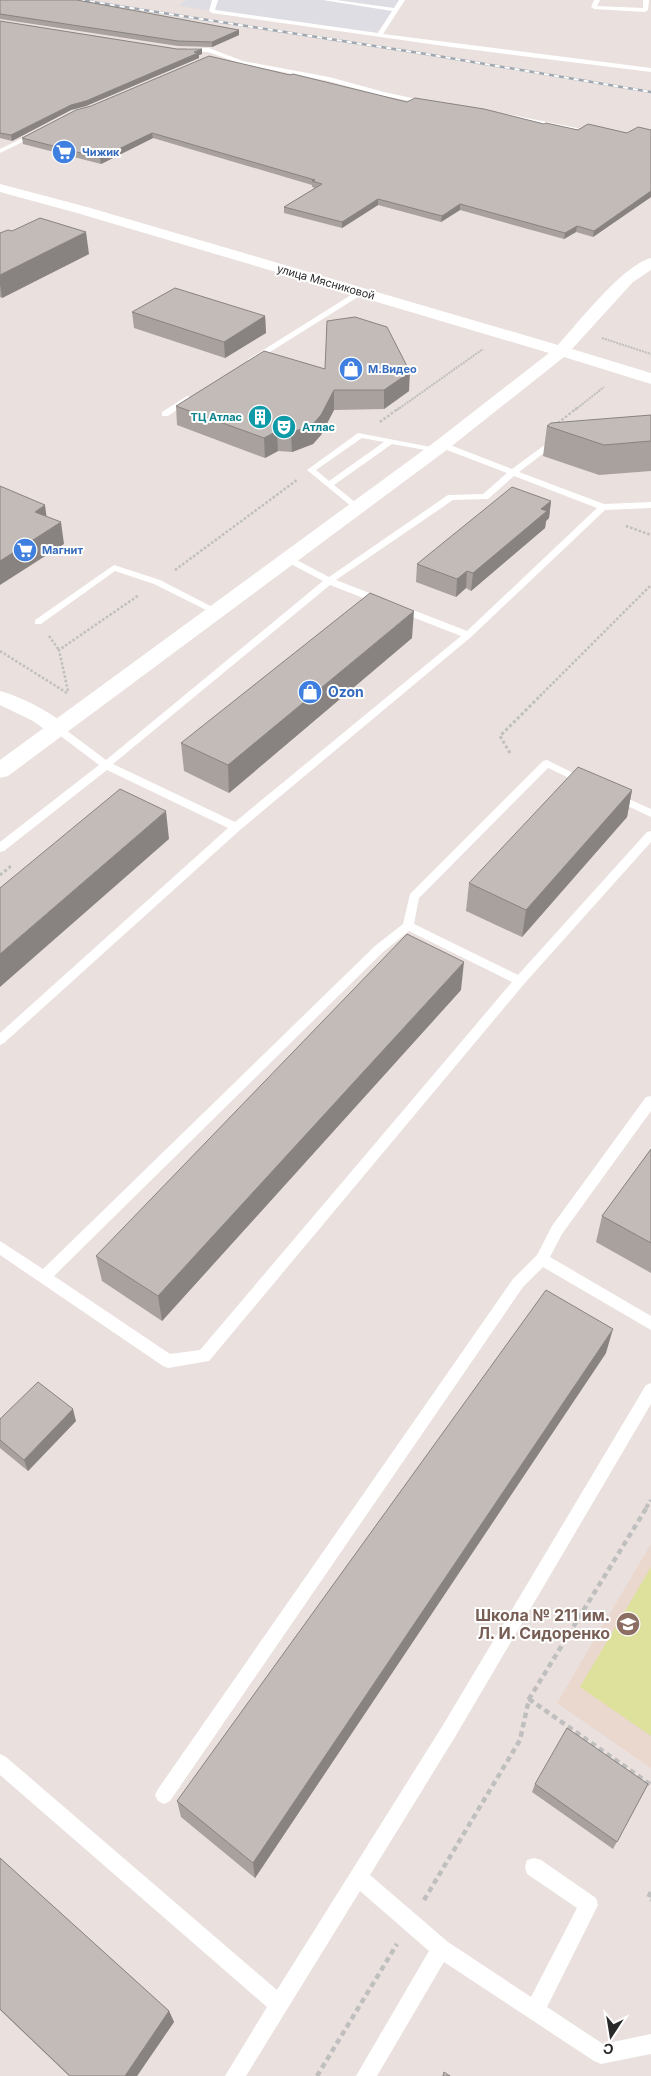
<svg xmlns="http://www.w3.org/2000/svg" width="651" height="2076" viewBox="0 0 651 2076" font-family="Inter,sans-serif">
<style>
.industrial{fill:#dddde3}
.education{fill:#ead7ce}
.pitch{fill:#dde19c}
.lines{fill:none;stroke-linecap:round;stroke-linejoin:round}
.path-far4{stroke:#bfbfbf;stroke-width:2;stroke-dasharray:2 1;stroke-linecap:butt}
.path-far3{stroke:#bfbfbf;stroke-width:2.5;stroke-dasharray:2.5 2;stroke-linecap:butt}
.path-far2{stroke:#bfbfbf;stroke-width:3;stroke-dasharray:3 2.5;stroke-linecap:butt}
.path-far1{stroke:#bfbfbf;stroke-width:4;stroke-dasharray:4.5 3;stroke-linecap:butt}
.path{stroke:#bfbfbf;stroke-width:4.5;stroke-dasharray:5.5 4;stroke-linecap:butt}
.service{fill:#fff;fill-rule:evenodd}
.minor{fill:#fff;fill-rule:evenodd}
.tertiary{fill:#fff;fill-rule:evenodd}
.rail-casing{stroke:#a0a9b2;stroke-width:2.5}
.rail{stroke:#fff;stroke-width:2;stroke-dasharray:5;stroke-linecap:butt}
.wall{fill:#a8a19e}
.shaded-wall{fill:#888381}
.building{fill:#c3bbb8;stroke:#888381}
.labels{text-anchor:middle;stroke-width:4;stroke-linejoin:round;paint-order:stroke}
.far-shop-label{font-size:11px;font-weight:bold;fill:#366cbe;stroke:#fff;text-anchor:start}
.far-street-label{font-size:11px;fill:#292929;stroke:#fff}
.far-culture-label{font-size:11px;font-weight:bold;fill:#0d838f;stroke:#fff;text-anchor:end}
.shop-label{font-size:14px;font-weight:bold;fill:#366cbe;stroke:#fff;text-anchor:start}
.near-education-label{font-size:16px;font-weight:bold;fill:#785e54;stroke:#fff;text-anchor:end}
</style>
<rect width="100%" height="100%" fill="#eae0dd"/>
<polygon class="industrial" points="185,0 403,0 399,8 373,35 179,6"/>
<polygon class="education" points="651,1544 651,1768 557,1703"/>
<polygon class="pitch" points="651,1567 651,1736 580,1687"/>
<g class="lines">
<g class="path-far4">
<polyline points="602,338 651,354"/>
<polyline points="397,410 483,349"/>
<polyline points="575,410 604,387"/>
</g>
<g class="path-far3">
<polyline points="380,422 399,408"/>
<polyline points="558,423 577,408"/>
<polyline points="626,526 651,535"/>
<polyline points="175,570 297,480"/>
<polyline points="49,636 59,650"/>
<polyline points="0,651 67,693"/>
<polyline points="68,691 59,650 139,595"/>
<polyline points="540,696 651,585"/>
</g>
<g class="path-far2">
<polyline points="510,753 500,736 541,695"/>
<polyline points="0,875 11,866"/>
</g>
<polyline class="path-far1" points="646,1508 651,1500"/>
<g class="path">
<polyline points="529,1699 651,1785"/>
<polyline points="651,1892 648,1898 651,1900"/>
<polyline points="424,1900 520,1740 529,1699 647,1507"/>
<polyline points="317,2076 397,1944"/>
</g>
<g class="service">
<polygon points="212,0 218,0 215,10 378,33 392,11 323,0 336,0 394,8 399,0 405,0 383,34 651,68 651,72 451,47 212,13 209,11"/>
<polygon points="594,0 600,0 597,6 643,8 643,0 649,0 648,10 645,12 594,9 591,7"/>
<polygon points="187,48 209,48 243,61 329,77 384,92 430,102 427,104 383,96 328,81 242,64 208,52 185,51"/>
<polygon points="496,112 577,128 580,130 577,132 494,115"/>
<polygon points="37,131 39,134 0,153 0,149"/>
<polygon points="359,290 366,292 254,362 247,360"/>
<polygon points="187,396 194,398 168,416 162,416 162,412"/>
<path d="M358,433L436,448L440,450L436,452L392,444L334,485L360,506L361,508L357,511L307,470ZM362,438L384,442L329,481L316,470Z"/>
<path d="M554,438L561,440L519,472L604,504L651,502V508L605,510L471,637L240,830L4,1043L0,1045V1033L228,828L107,770L4,851L0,852V842L99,765L54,731L53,729L54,727H62L106,760L323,581L285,561V557H291L329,577L448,495L483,494L507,473L439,447V443H445L512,469ZM514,476L597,508L467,631L336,580L453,500L488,499ZM330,585L461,636L235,822L113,764Z"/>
<polygon points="114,565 160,580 222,612 220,614 214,614 154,584 115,571 41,624 35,624 35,620"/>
<path d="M547,760L591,782L590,784H582L548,768L419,898L414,924L518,975L647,832L651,831V842L524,984L209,1361L168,1368L163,1366L0,1255V1241L43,1269L375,946L403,924L410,894L543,761ZM409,931L512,982L200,1350L170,1354L54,1276L383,952Z"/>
<polygon points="615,793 651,809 651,817 611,798 610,796 611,794"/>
<polygon points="651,1096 651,1111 562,1234 550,1257 651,1316 651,1330 543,1267 523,1287 170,1801 164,1804 158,1801 155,1795 158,1789 513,1279 537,1255 552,1226 646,1097"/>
<polygon points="651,1383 651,1404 455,1737 370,1875 448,1942 531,1997 577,1908 527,1874 525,1867 527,1860 534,1858 541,1860 596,1898 598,1905 547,2007 603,2044 651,2034 651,2054 601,2064 594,2061 444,1962 377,2076 356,2076 429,1951 360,1891 246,2076 225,2076 267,2007 0,1775 0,1754 6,1757 277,1990 443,1725 646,1385"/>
</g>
<path class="minor" d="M0,691C17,695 59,715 68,729L65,734L58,735L51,734L33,721L0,705Z"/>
<path class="tertiary" d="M0,184L87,207L558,345C578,323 623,265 651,258V270L633,282L572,349L651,373V384L564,357L448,449L8,776L0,778V760L436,441L549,353L77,213L0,192Z"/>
<g class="rail-casing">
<polyline id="rail" points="80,0 426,54 651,92"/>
</g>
<use href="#rail" class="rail"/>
</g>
<g class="wall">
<polygon points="0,0 239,35 212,47 178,46 0,19"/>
<polygon points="0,21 202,54 199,55 199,58 86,106 71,110 12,141 0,138"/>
<polygon points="407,102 578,130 627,133 651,130 651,197 593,237 576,232 564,239 460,210 441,222 378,205 342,228 284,213 284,207 315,188 312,187 312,185 153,138 101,164 23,144 22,138"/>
<polygon points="12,231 89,254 2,298 0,297 0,233"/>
<polygon points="132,312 265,316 266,333 225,358 134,328"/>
<polygon points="325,369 409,391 384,409 334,410 321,435 313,444 292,452 278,451 265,458 177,425 176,406"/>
<polygon points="651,415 651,471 599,475 543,456 547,426"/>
<polygon points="551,501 549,518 546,521 545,528 471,591 466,588 456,597 416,582 417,564"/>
<polygon points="412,638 229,793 184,771 181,743"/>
<polygon points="632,790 627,817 522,937 466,911 469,883"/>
<polygon points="461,990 162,1321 102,1281 96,1256"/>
<polygon points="651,1149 651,1273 596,1242 602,1216"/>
<polygon points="606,1353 255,1878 181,1817 177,1801"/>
<polygon points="0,1419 76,1421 28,1471 0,1448"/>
<polygon points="535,1784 648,1784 613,1849 532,1792"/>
<polygon points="0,1858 169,2011 174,2022 137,2076 69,2076 0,2010"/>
</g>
<g class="shaded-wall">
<polygon points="239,30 239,35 212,47 212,42"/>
<polygon points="202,49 202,54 199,55 199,58 86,106 71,110 12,141 11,135 71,105"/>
<polygon points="152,133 153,138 101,164 100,158"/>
<polygon points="651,191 651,197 593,237 594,231"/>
<polygon points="378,199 378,205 342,228 342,222"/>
<polygon points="460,204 460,210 441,222 442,216"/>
<polygon points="577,226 576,232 564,239 565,233"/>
<polygon points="86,232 89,254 2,298 0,284 0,275"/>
<polygon points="265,316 266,333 225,358 224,342"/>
<polygon points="410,372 409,391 384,409 384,390"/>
<polygon points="334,390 334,410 321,435 313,444 292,452 291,433"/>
<polygon points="277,431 278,451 265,458 264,438"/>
<polygon points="551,501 549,518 546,521 545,528 471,591 473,573 541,509"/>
<polygon points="45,505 48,527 35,512"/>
<polygon points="61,522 64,544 0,585 0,561"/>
<polygon points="467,571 466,588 456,597 457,579"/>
<polygon points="414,611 412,638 229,793 228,765"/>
<polygon points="632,790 627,817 522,937 526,910"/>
<polygon points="166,811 169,839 0,987 0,954"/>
<polygon points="464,962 461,990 162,1321 158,1296"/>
<polygon points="613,1329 606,1353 255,1878 253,1863"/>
<polygon points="73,1409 76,1421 28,1471 24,1460"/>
<polygon points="169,2011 174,2022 137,2076 125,2076"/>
</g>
<g class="building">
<polygon points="0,0 77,0 239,30 212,42 178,41 0,14"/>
<polygon points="0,21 177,49 202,49 194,52 198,53 86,101 71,105 11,135 0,133"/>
<polygon points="209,56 290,75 293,74 407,102 415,98 484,109 544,124 546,123 578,130 588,124 627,133 638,127 651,130 651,191 594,231 577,226 565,233 460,204 442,216 378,199 342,222 284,207 322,184 312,181 315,180 152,133 100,158 22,138 76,110 91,106"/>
<polygon points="40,218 86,232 0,275 0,233 8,230 12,231"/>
<polygon points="175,288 265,316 224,342 132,312"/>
<polygon points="355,317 387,327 410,372 384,390 334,390 321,415 313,424 291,433 277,431 264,438 176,406 264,351 325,369 327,321"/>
<polygon points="651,415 651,441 604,445 547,426 551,423"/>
<polygon points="0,486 45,505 35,512 61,522 0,561"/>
<polygon points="512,487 551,501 541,509 547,511 473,573 467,571 457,579 417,564"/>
<polygon points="370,593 414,611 228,765 181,743"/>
<polygon points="578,767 632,790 526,910 469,883"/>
<polygon points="120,789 166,811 0,954 0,888"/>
<polygon points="407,934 464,962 158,1296 96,1256"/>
<polygon points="651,1149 651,1243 602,1216"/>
<polygon points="546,1290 613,1329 253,1863 177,1801"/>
<polygon points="38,1382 73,1409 24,1460 0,1440 0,1419"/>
<polygon points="567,1728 648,1784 617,1842 535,1784"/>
<polygon points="0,1858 169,2011 125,2076 70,2076 0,2009"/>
<polygon points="444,2072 450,2076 443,2076"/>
</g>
<defs>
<g id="supermarket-disc" transform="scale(1.25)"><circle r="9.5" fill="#3f7fe0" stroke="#fff"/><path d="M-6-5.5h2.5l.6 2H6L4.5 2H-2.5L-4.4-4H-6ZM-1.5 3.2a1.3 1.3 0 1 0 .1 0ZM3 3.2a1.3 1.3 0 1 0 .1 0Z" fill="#fff"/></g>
<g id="shop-disc" transform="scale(1.25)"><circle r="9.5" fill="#3f7fe0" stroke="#fff"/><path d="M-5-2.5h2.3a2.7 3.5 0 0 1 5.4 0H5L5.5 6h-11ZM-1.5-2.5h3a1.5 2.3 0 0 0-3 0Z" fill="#fff"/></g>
<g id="building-disc" transform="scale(1.25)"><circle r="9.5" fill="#0f9aa8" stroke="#fff"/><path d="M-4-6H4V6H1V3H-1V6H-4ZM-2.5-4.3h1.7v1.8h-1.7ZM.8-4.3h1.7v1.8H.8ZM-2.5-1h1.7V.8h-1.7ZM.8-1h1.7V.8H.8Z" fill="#fff"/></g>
<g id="theatre-disc" transform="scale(1.25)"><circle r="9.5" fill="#0f9aa8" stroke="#fff"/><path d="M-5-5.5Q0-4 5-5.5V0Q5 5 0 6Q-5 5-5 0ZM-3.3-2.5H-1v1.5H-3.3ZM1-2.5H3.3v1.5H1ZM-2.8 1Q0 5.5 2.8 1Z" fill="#fff"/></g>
<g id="school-disc" transform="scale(1.25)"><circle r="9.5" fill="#8d6e63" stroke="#fff"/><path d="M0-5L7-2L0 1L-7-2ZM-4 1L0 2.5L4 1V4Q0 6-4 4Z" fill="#fff"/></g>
</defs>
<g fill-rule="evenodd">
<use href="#supermarket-disc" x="64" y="152"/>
<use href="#shop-disc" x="351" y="369"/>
<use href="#building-disc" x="260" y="417"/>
<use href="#theatre-disc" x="284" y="427"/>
<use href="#supermarket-disc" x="25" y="550"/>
<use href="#shop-disc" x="310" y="692"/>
<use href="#school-disc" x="628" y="1624"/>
</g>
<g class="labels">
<g class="far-shop-label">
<text x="82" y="156">Чижик</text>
<text x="368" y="373">М.Видео</text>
<text x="42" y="554">Магнит</text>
</g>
<g class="far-street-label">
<text transform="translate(326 282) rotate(16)" y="4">улица Мясниковой</text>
</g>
<g class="far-culture-label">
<text x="242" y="421">ТЦ Атлас</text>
<text x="302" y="431" text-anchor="start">Атлас</text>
</g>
<g class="shop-label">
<text x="328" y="697">Ozon</text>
</g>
<g class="near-education-label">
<text x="610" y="1621">Школа № 211 им.<tspan x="610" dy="18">Л. И. Сидоренко</tspan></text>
</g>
</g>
<g transform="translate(611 2036) rotate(192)" stroke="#ffffff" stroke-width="4" paint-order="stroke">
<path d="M0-4L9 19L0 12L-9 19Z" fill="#292929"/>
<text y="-8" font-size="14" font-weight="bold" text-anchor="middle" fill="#292929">С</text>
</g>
</svg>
